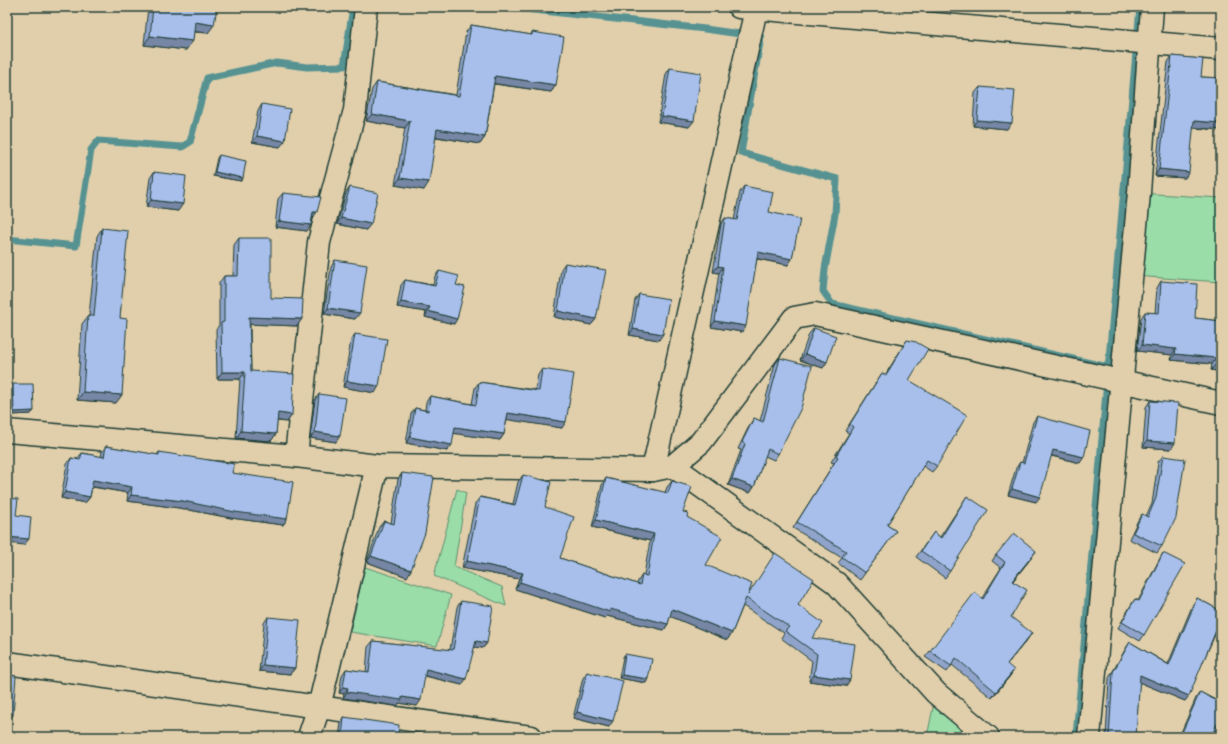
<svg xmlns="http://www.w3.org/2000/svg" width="1228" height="744" viewBox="0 0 1228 744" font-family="'Architects Daughter',sans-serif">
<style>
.green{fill:#9adda9;stroke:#5c8d6e}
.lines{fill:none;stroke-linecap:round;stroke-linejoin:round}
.stream{stroke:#549291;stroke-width:7}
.street-casing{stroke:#1f3d34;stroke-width:25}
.secondary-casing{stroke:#1f3d34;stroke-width:25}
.street{stroke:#e1cfac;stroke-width:22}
.secondary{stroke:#e1cfac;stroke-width:22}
.wall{fill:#90a4cb;stroke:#1f3d34}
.shaded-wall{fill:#7686a5;stroke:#1f3d34}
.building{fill:#a8bfec;stroke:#1f3d34}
</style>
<rect width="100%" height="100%" fill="#e1cfac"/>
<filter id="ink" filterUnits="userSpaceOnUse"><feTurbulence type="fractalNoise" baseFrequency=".025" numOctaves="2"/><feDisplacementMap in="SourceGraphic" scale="8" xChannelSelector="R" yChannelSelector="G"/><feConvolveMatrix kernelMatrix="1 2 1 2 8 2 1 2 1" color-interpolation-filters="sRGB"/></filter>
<g filter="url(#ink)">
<g class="green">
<polygon points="1139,193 1221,198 1221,282 1134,276"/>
<polygon points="457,489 466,493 454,567 502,587 506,606 434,576"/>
<polygon points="365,567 451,595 437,646 350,632"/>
<polygon points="936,693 985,737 927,737"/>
</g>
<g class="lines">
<g class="stream">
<polyline points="507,7 705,29 747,35"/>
<polyline points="757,37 761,37 741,153 837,179 835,214 825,269 823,291 832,304 1108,367"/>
<polyline points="7,239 76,246 91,150 98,141 182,147 190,142 207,78 277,63 307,67 344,66 353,7"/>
<polyline points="1108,370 1140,7"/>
<polyline points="1076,737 1107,381"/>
</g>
<g class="street-casing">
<g id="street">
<polyline points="7,431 296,456 377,466 653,470 673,466 701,442 794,318 815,314 1221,403"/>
<polyline points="296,456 319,242 355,110 366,7"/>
<polyline points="673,466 836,583 936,693 988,737"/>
<polyline points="653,470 756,9"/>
<polyline points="7,663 531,737"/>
<polyline points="309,737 319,707 377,466"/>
<polyline points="1089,737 1139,193 1152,7"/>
</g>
</g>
<g class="secondary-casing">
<polyline id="secondary" points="739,7 1221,49"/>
</g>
<use href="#street" class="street"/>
<use href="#secondary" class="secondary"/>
</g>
<g class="wall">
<polygon points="148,7 217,7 208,33 194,32 186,50 144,45"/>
<polygon points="471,25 531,35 532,32 556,85 551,92 494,84 485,137 480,144 436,137 424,190 395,185 405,128 366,121 372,89 377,82 456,95 466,32"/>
<polygon points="1172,56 1201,77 1221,78 1221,130 1193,128 1185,178 1155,176 1168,62"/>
<polygon points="670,68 689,127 658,122 666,74"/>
<polygon points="980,87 1007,129 973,126 975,93"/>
<polygon points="262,104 280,147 252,142 258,111"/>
<polygon points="219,155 243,178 241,181 213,176 217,158"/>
<polygon points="154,172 178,211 146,207 150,178"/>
<polygon points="744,186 769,212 788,265 757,259 742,332 711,327 719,273 713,272 721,224 725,218 734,220 740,192"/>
<polygon points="350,187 366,230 337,224 346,193"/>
<polygon points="283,193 312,219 307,231 275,227 278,199"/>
<polygon points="102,228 120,318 116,403 77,400 82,324 88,316 89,316 97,236"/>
<polygon points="239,238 271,298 297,326 250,324 251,371 292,415 287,422 277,421 276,434 271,441 236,438 240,379 217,379 216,330 219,325 219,283 224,276 233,276 234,245"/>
<polygon points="335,260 355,319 324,314 331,267"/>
<polygon points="565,263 596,319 591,325 554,317 561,269"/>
<polygon points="439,271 456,285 454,324 425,317 426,312 397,307 401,285 405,280 433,285 435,276"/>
<polygon points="1161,281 1195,318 1221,321 1221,372 1211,370 1212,364 1171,360 1172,355 1137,351 1141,318 1145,312 1155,313 1157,288"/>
<polygon points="639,294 659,340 629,335 635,300"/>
<polygon points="814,328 823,368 800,360 809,334"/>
<polygon points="355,334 375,393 343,387 351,340"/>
<polygon points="907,340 909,380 937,466 932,472 923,466 887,525 896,531 860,580 838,563 842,558 793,528 834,463 831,462 849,433 845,431 878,379 882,373 885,375"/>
<polygon points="780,358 778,454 774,460 765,456 754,487 750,493 728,485 741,450 738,449 750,424 754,418 760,421 775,364"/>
<polygon points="542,369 562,428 507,419 504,434 500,440 454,433 447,451 406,443 411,414 415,408 425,410 426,402 430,396 472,404 475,388 479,382 535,390 538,375"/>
<polygon points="13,384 34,411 31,414 11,415 11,387"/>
<polygon points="319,394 336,442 310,438 315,400"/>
<polygon points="1150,401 1171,449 1143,447 1146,407"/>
<polygon points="1037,416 1080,463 1051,456 1036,502 1008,495 1016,468 1020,462 1022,463 1033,422"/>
<polygon points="106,446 157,455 159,452 232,473 287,519 283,525 231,518 179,508 127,501 128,493 92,487 90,497 85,503 61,498 67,464 71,458 77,459 82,453 101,457 102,452"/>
<polygon points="1163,456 1162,546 1157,553 1129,539 1138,520 1142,514 1146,516 1152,504 1158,462"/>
<polygon points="402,473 407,577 367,562 379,527 384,521 391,523 398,479"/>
<polygon points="523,475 545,507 560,558 637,584 638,581 642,575 644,575 650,541 592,527 602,485 606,478 665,493 667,487 672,481 683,512 687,517 706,565 748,594 798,605 812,638 846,686 809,681 812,661 781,638 784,633 743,606 732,633 727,640 670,616 668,624 664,630 607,616 605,618 515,589 519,579 462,568 475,504 480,497 513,504 518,482"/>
<polygon points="967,496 950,571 945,578 916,557 934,532 940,537"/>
<polygon points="1163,553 1144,635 1140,641 1118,628 1131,605 1135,599 1138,601 1159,560"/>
<polygon points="996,555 1032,557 1013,581 1011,617 1027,640 1007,664 1010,676 992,698 952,665 947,672 925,657 930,651 982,598 1001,568 992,561"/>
<polygon points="1197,598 1221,611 1221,638 1215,635 1185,701 1139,682 1136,737 1106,737 1109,678 1126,648 1130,642 1168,664 1193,604"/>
<polygon points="461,601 487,643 483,648 474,647 462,685 425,676 417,706 399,703 397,706 343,698 344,694 339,693 342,675 346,669 366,672 368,647 373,641 450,650 457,607"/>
<polygon points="268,617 295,668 290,674 259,671 264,623"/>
<polygon points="625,654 646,683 619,678 623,657"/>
<polygon points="587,672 609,727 573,718 583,678"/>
<polygon points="1200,692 1221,703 1221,733 1214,730 1211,737 1179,737 1196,698"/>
<polygon points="344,717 398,737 339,737 341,723"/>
</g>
<g class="shaded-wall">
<polygon points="195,22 214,25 208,33 189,31"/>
<polygon points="150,36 193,41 186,50 144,45"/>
<polygon points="495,76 556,85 551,92 490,83"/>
<polygon points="372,114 410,121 405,128 366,121"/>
<polygon points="662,116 694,121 689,127 658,122"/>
<polygon points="977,120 1012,123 1007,129 973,126"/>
<polygon points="1194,121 1221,123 1221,130 1190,127"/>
<polygon points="437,129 485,137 480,144 432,136"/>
<polygon points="257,136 285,141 280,147 252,142"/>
<polygon points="1159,169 1189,172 1185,178 1155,176"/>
<polygon points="215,172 243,178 241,181 213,176"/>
<polygon points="400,178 429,182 424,190 395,185"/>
<polygon points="151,200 183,204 178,211 146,207"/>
<polygon points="313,212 317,212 312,219"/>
<polygon points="341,218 371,224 366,230 337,224"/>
<polygon points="279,221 311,225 307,231 275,227"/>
<polygon points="758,252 792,259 788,265 754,258"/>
<polygon points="718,266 723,267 719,273 713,272"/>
<polygon points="401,302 430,307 426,312 397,307"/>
<polygon points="328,308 360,313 355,319 324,314"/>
<polygon points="428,311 457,319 454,324 425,317"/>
<polygon points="558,311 596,319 591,325 554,317"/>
<polygon points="249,317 302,319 297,326 244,324"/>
<polygon points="715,321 746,326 742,332 711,327"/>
<polygon points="633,329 663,334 659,340 629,335"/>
<polygon points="1142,345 1176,349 1172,355 1137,351"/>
<polygon points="805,354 827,362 823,368 800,360"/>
<polygon points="1175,354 1216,358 1212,364 1171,360"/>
<polygon points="1216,364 1221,365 1221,372 1211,370"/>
<polygon points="222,372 245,372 240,379 217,379"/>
<polygon points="347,381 379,386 375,393 343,387"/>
<polygon points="83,392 122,395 116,403 77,400"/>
<polygon points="34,411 31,414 11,415 14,412"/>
<polygon points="278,413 292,415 287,422 273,420"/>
<polygon points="508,413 566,422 562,428 503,419"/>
<polygon points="455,427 504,434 500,440 451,433"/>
<polygon points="241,431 276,434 271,441 236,438"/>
<polygon points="315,432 340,436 336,442 310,438"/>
<polygon points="410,437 452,445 447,451 406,443"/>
<polygon points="1147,441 1175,443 1171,449 1143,447"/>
<polygon points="1053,450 1084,457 1080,463 1049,455"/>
<polygon points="732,479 754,487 750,493 728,485"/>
<polygon points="93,480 132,487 128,493 89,486"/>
<polygon points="1012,489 1040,497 1036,502 1008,495"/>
<polygon points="65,492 90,497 85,503 61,498"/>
<polygon points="131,495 183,501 287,519 283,525 231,518 179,508 127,501"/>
<polygon points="596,520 654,534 650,541 592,527"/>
<polygon points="7,537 29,539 24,545 7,543"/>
<polygon points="1036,551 1032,557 1008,587 1012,581"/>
<polygon points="371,556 411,570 407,577 367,562"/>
<polygon points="467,561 523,573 519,579 462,568"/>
<polygon points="520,582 668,624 664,630 607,616 605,618 515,589"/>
<polygon points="672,609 732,633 727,640 667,615"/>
<polygon points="1032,633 1027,640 1002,670 1007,664"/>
<polygon points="476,641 487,643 483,648 472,647"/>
<polygon points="263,665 295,668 290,674 259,671"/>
<polygon points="426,669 466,679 462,685 422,675"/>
<polygon points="1014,670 1010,676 992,698 996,692"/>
<polygon points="622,675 648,679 646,683 619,678"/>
<polygon points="814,675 850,680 846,686 809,681"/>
<polygon points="1140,675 1189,696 1185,701 1136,681"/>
<polygon points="343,687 348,688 344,694 339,693"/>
<polygon points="347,692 402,697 421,700 417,706 399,703 397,706 343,698"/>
<polygon points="577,712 613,721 609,727 573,718"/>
<polygon points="9,714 13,715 9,721 7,721"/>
</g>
<g class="building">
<polygon points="153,7 217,7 214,25 195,22 193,41 150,36"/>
<polygon points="471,25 532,35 532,32 564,37 556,85 495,76 485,137 437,129 429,182 400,178 410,121 372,114 377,82 459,96"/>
<polygon points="7,47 8,47 7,58"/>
<polygon points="1172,56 1203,59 1201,77 1221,78 1221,123 1194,121 1189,172 1159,169"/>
<polygon points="670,68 701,73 694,121 662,116"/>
<polygon points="980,87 1015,90 1012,123 977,120"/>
<polygon points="262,104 290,109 285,141 257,136"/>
<polygon points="219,155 246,161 243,178 215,172"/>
<polygon points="154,172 186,176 183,204 151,200"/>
<polygon points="744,186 773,192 769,212 800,219 792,259 758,252 746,326 715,321 723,267 718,266 725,218 737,220"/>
<polygon points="350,187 378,193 371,224 341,218"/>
<polygon points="283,193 321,197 317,212 313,212 311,225 279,221"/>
<polygon points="102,228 128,231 120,318 127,319 122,395 83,392 88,316 94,316"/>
<polygon points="239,238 271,238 271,298 303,299 302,319 249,317 251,371 294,374 292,415 278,413 276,434 241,431 245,372 222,372 221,323 224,322 224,276 238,276"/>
<polygon points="335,260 367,265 360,313 328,308"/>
<polygon points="565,263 606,270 596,319 558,311"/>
<polygon points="439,271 459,276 456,285 465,287 457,319 428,311 430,307 401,302 405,280 435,286"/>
<polygon points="1161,281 1197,284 1195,318 1221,321 1221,365 1216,364 1216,358 1175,354 1176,349 1142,345 1145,312 1159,313"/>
<polygon points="639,294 669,299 663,334 633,329"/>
<polygon points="814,328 836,336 827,362 805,354"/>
<polygon points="355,334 387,339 379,386 347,381"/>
<polygon points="907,340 916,342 928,349 909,380 967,415 937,466 927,460 887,525 896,531 865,573 842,557 846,551 797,522 838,457 836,456 853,427 850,424 882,373 886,375"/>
<polygon points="780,358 812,366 801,408 778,454 768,449 754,487 732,479 745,444 742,442 754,418 763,422"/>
<polygon points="542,369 574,374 566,422 508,413 504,434 455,427 452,445 410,437 415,408 428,411 430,396 476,405 479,382 539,391"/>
<polygon points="13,384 33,384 34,411 14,412"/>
<polygon points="319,394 346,398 340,436 315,432"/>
<polygon points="1150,401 1178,403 1175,443 1147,441"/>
<polygon points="1037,416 1090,431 1084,457 1053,450 1040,497 1012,489 1020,462 1024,463"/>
<polygon points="106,446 159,455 159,452 234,464 232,473 293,482 287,519 235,512 183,501 131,495 132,487 93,480 90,497 65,492 71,458 80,460 82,453 104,457"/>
<polygon points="1163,456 1185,459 1176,518 1162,546 1133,533 1142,514 1148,517 1156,498"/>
<polygon points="402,473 434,477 425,533 411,570 371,556 384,521 394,524"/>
<polygon points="523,475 551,482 545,507 574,517 560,558 640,585 642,575 647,576 654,534 596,520 606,478 668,493 672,481 692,487 683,512 688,513 687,517 722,537 706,565 752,584 748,595 775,553 814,579 798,605 823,623 812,638 855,644 850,680 814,675 817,654 785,631 789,627 746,598 732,633 672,609 668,624 610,609 610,612 520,582 523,573 467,561 480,497 515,505"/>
<polygon points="967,496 988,510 950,571 921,551 934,532 941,538"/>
<polygon points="7,498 18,499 16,515 31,517 29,539 7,537"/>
<polygon points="1014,533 1036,551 1012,581 1027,590 1011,617 1032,633 1007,664 1014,670 996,692 956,658 951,666 930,651 975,592 983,599 1005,562 996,555"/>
<polygon points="1163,553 1185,564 1144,635 1122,622 1135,599 1139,601"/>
<polygon points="1197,598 1221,611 1221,630 1217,628 1189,696 1140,675 1136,737 1109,737 1113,672 1130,642 1169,665"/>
<polygon points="461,601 493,606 487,643 476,641 466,679 426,669 421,700 402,697 402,700 347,692 348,688 343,687 346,669 369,672 373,641 453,650"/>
<polygon points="268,617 300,620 295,668 263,665"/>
<polygon points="625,654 652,659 648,679 622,675"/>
<polygon points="587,672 623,681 613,721 577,712"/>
<polygon points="7,675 16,676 13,715 9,714 7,735"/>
<polygon points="1200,692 1221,703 1221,726 1217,724 1211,737 1180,737"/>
<polygon points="344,717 399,725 398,737 342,737"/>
<polygon points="286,736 286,737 250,737"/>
</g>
</g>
<rect width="1228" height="744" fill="none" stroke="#e1cfac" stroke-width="24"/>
<rect x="12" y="12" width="1204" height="720" fill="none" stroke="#1f3d34" stroke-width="1.5" filter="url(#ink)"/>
</svg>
